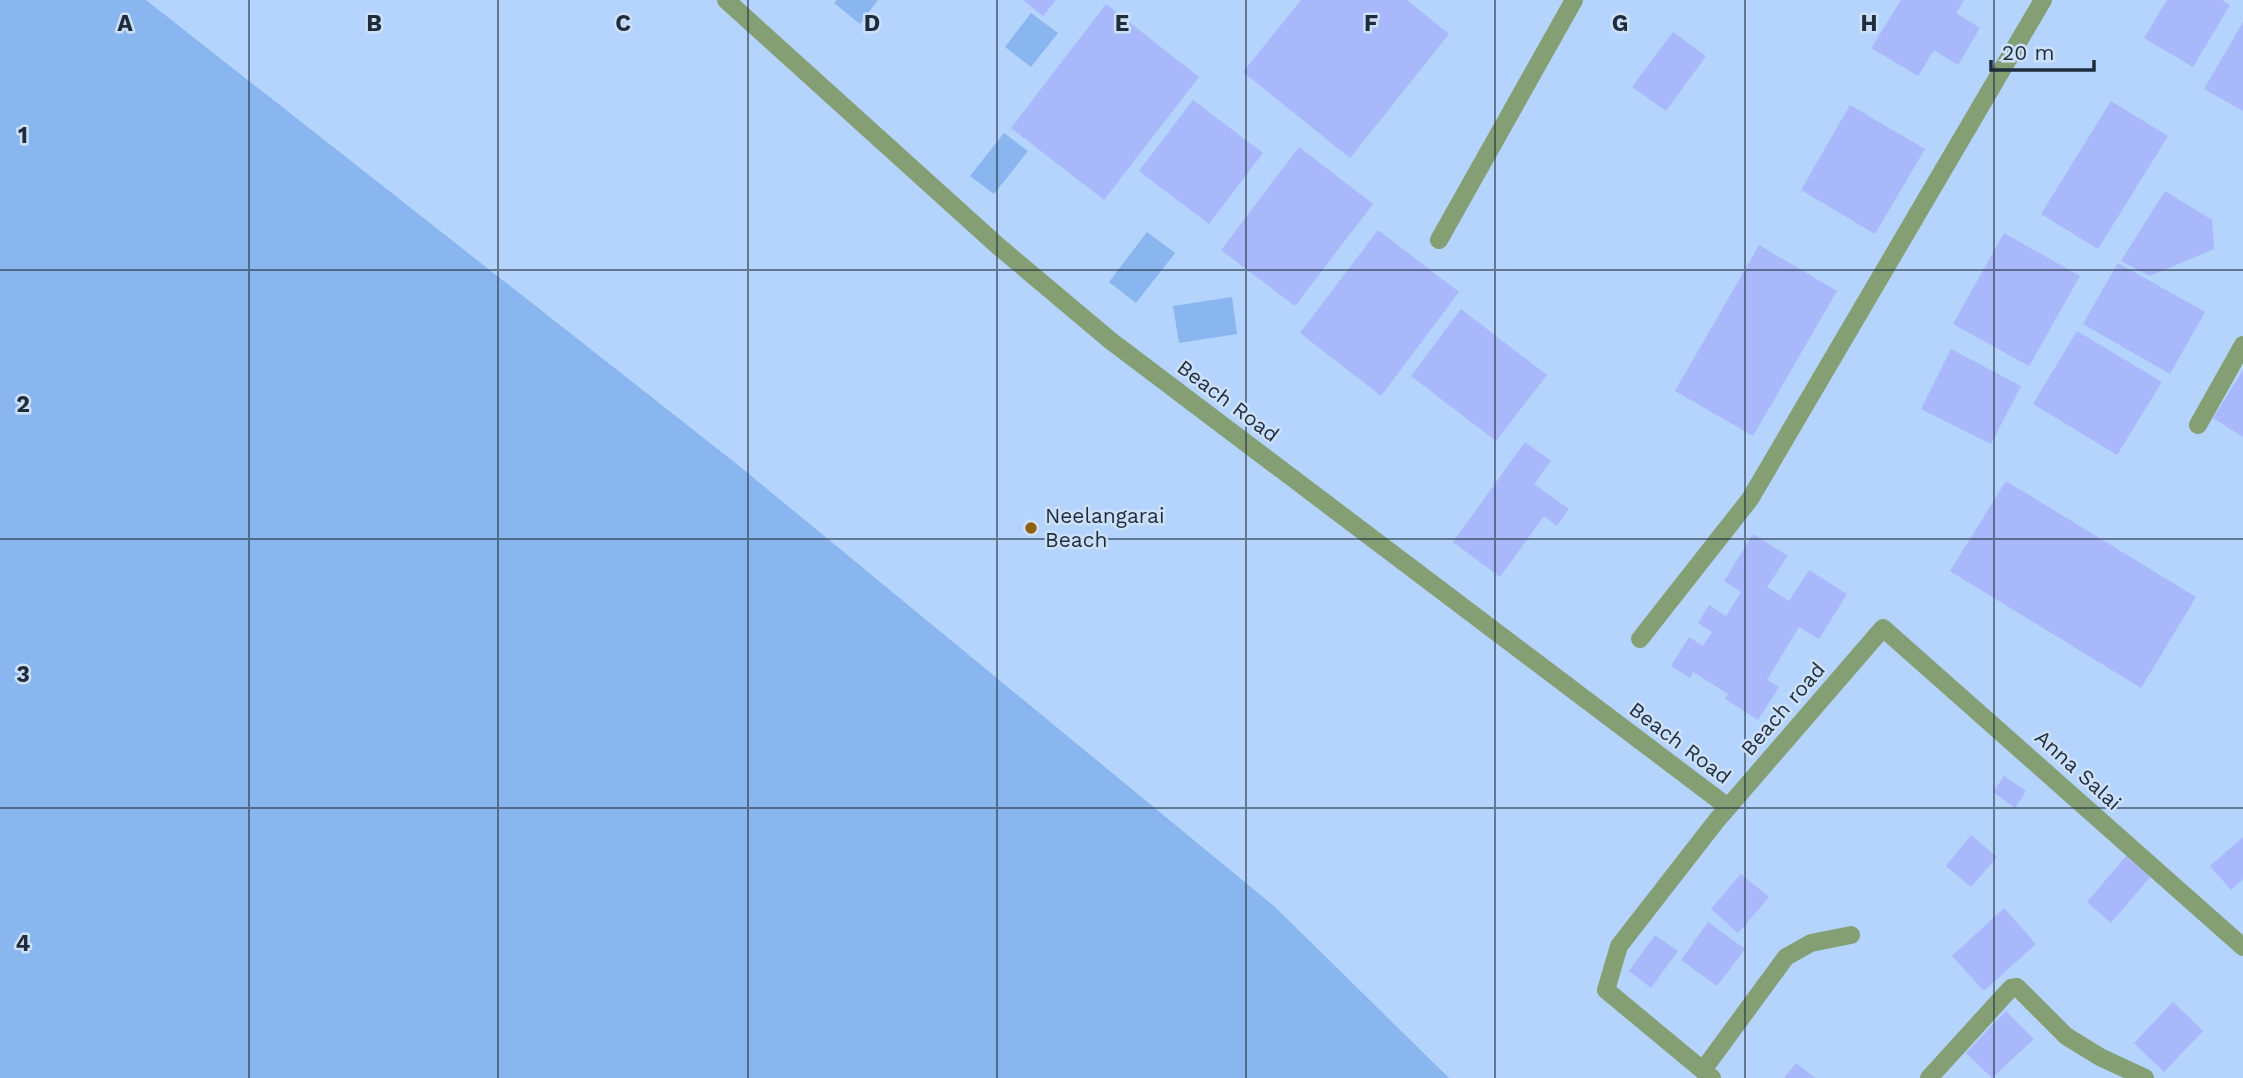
<svg xmlns="http://www.w3.org/2000/svg" width="2243" height="1078" viewBox="0 0 2243 1078" font-family="'Work Sans',sans-serif">
<style>
.water{fill:#89b6ee}
.building{fill:#a9b8fa}
.lines{fill:none;stroke-linecap:round;stroke-linejoin:round}
.street{stroke:#849f74;stroke-width:18}
.grid{fill:none;stroke:#1f2c3b;stroke-width:2;stroke-opacity:0.55}
.poi-dot{fill:#90610d;stroke:#cde0f9;stroke-width:2.5}
.labels{text-anchor:middle;stroke-width:5;stroke-linejoin:round;paint-order:stroke}
.street-label{font-size:21px;fill:#1f2c3b;stroke:#cde0f9}
.poi-label{font-size:21px;fill:#1f2c3b;stroke:#cde0f9;text-anchor:start}
.grid-label{font-size:23px;text-anchor:middle;font-weight:bold;fill:#1f2c3b;stroke:#cde0f9;stroke-width:5;stroke-linejoin:round;paint-order:stroke}
</style>
<rect width="100%" height="100%" fill="#b4d4fd"/>
<g class="water">
<polygon points="0,0 146,0 738,465 1275,907 1449,1078 0,1078"/>
<polygon points="837,0 878,0 860,24 834,3"/>
<polygon points="1031,13 1058,33 1031,67 1005,47"/>
<polygon points="1004,133 1028,151 994,194 970,176"/>
<polygon points="1147,232 1175,253 1136,303 1109,282"/>
<polygon points="1232,297 1237,334 1179,343 1173,306"/>
</g>
<g class="building">
<polygon points="1023,0 1056,0 1043,16"/>
<polygon points="1301,0 1407,0 1449,34 1350,158 1243,72"/>
<polygon points="1901,0 1964,0 1956,13 1980,28 1958,65 1934,50 1918,76 1871,48"/>
<polygon points="2167,0 2222,0 2230,5 2193,67 2144,38"/>
<polygon points="1106,4 1199,77 1104,200 1011,128"/>
<polygon points="2243,22 2243,111 2204,89"/>
<polygon points="1673,32 1706,56 1666,111 1632,87"/>
<polygon points="1193,100 1263,153 1209,224 1139,171"/>
<polygon points="2111,101 2168,136 2098,249 2041,214"/>
<polygon points="1850,105 1925,149 1875,234 1801,190"/>
<polygon points="1299,147 1373,204 1295,306 1221,250"/>
<polygon points="2165,191 2212,220 2214,249 2150,276 2121,261"/>
<polygon points="1378,230 1459,292 1381,396 1300,333"/>
<polygon points="2004,233 2080,276 2029,366 1953,324"/>
<polygon points="1759,245 1837,291 1753,436 1675,391"/>
<polygon points="2118,263 2205,312 2170,374 2083,324"/>
<polygon points="1461,309 1547,375 1496,441 1411,376"/>
<polygon points="2077,331 2162,382 2117,455 2033,404"/>
<polygon points="1951,349 2021,386 1991,444 1921,409"/>
<polygon points="2243,370 2243,437 2213,418"/>
<polygon points="1525,442 1551,461 1534,484 1569,509 1557,526 1544,516 1500,577 1453,542"/>
<polygon points="2006,481 2196,597 2141,688 1950,571"/>
<polygon points="1753,534 1788,556 1767,587 1789,601 1809,570 1847,594 1819,639 1799,627 1767,680 1779,687 1758,720 1725,699 1728,694 1693,672 1690,678 1671,666 1689,637 1703,646 1712,632 1698,623 1709,605 1726,616 1741,592 1724,581"/>
<polygon points="2004,776 2026,791 2015,808 1993,792"/>
<polygon points="1971,835 1997,857 1971,887 1946,866"/>
<polygon points="2243,837 2243,879 2231,890 2210,866"/>
<polygon points="2127,855 2151,876 2111,923 2087,902"/>
<polygon points="1741,874 1769,897 1738,933 1711,909"/>
<polygon points="2004,908 2036,944 1984,991 1952,956"/>
<polygon points="1708,922 1745,949 1717,986 1681,960"/>
<polygon points="1655,935 1678,951 1651,988 1629,971"/>
<polygon points="2173,1002 2203,1031 2164,1072 2134,1043"/>
<polygon points="2006,1011 2034,1039 1992,1078 1966,1053"/>
<polygon points="1796,1063 1815,1078 1784,1078"/>
</g>
<g class="lines">
<g class="street">
<polyline points="726,0 998,246 1111,341 1728,807"/>
<polyline points="1439,240 1574,0"/>
<polyline points="2198,425 2243,345"/>
<polyline points="1640,639 1750,499 2043,0"/>
<polyline points="1703,1070 1786,957 1811,943 1851,935"/>
<polyline points="1712,1078 1606,990 1619,946 1717,820 1883,628 2243,947"/>
<polyline points="1929,1078 2011,988 2017,987 2066,1036 2100,1057 2145,1078"/>
</g>
</g>
<path class="grid" d="M249,0V1078M498,0V1078M748,0V1078M997,0V1078M1246,0V1078M1495,0V1078M1745,0V1078M1994,0V1078M0,270H2243M0,539H2243M0,808H2243"/>
<circle class="poi-dot" cx="1031" cy="528" r="7"/>
<g class="labels">
<g class="street-label">
<text transform="translate(1228 401) rotate(37)" y="7">Beach Road</text>
<text transform="translate(1783 709) rotate(-49)" y="7">Beach road</text>
<text transform="translate(1680 743) rotate(37)" y="7">Beach Road</text>
<text transform="translate(2078 770) rotate(42)" y="7">Anna Salai</text>
</g>
<g class="poi-label">
<text x="1045" y="523">Neelangarai<tspan x="1045" dy="24">Beach</tspan></text>
</g>
</g>
<g class="grid-label">
<text x="125" y="31">A</text>
<text x="374" y="31">B</text>
<text x="623" y="31">C</text>
<text x="872" y="31">D</text>
<text x="1122" y="31">E</text>
<text x="1371" y="31">F</text>
<text x="1620" y="31">G</text>
<text x="1869" y="31">H</text>
<text x="23" y="143">1</text>
<text x="23" y="412">2</text>
<text x="23" y="682">3</text>
<text x="23" y="951">4</text>
</g>
<path d="M1991 60v10h103v-10" fill="none" stroke="#1f2c3b" stroke-width="3.5"/>
<text x="2002" y="60" font-size="21" fill="#1f2c3b" stroke="#cde0f9" stroke-width="5" paint-order="stroke">20 m</text>
</svg>
